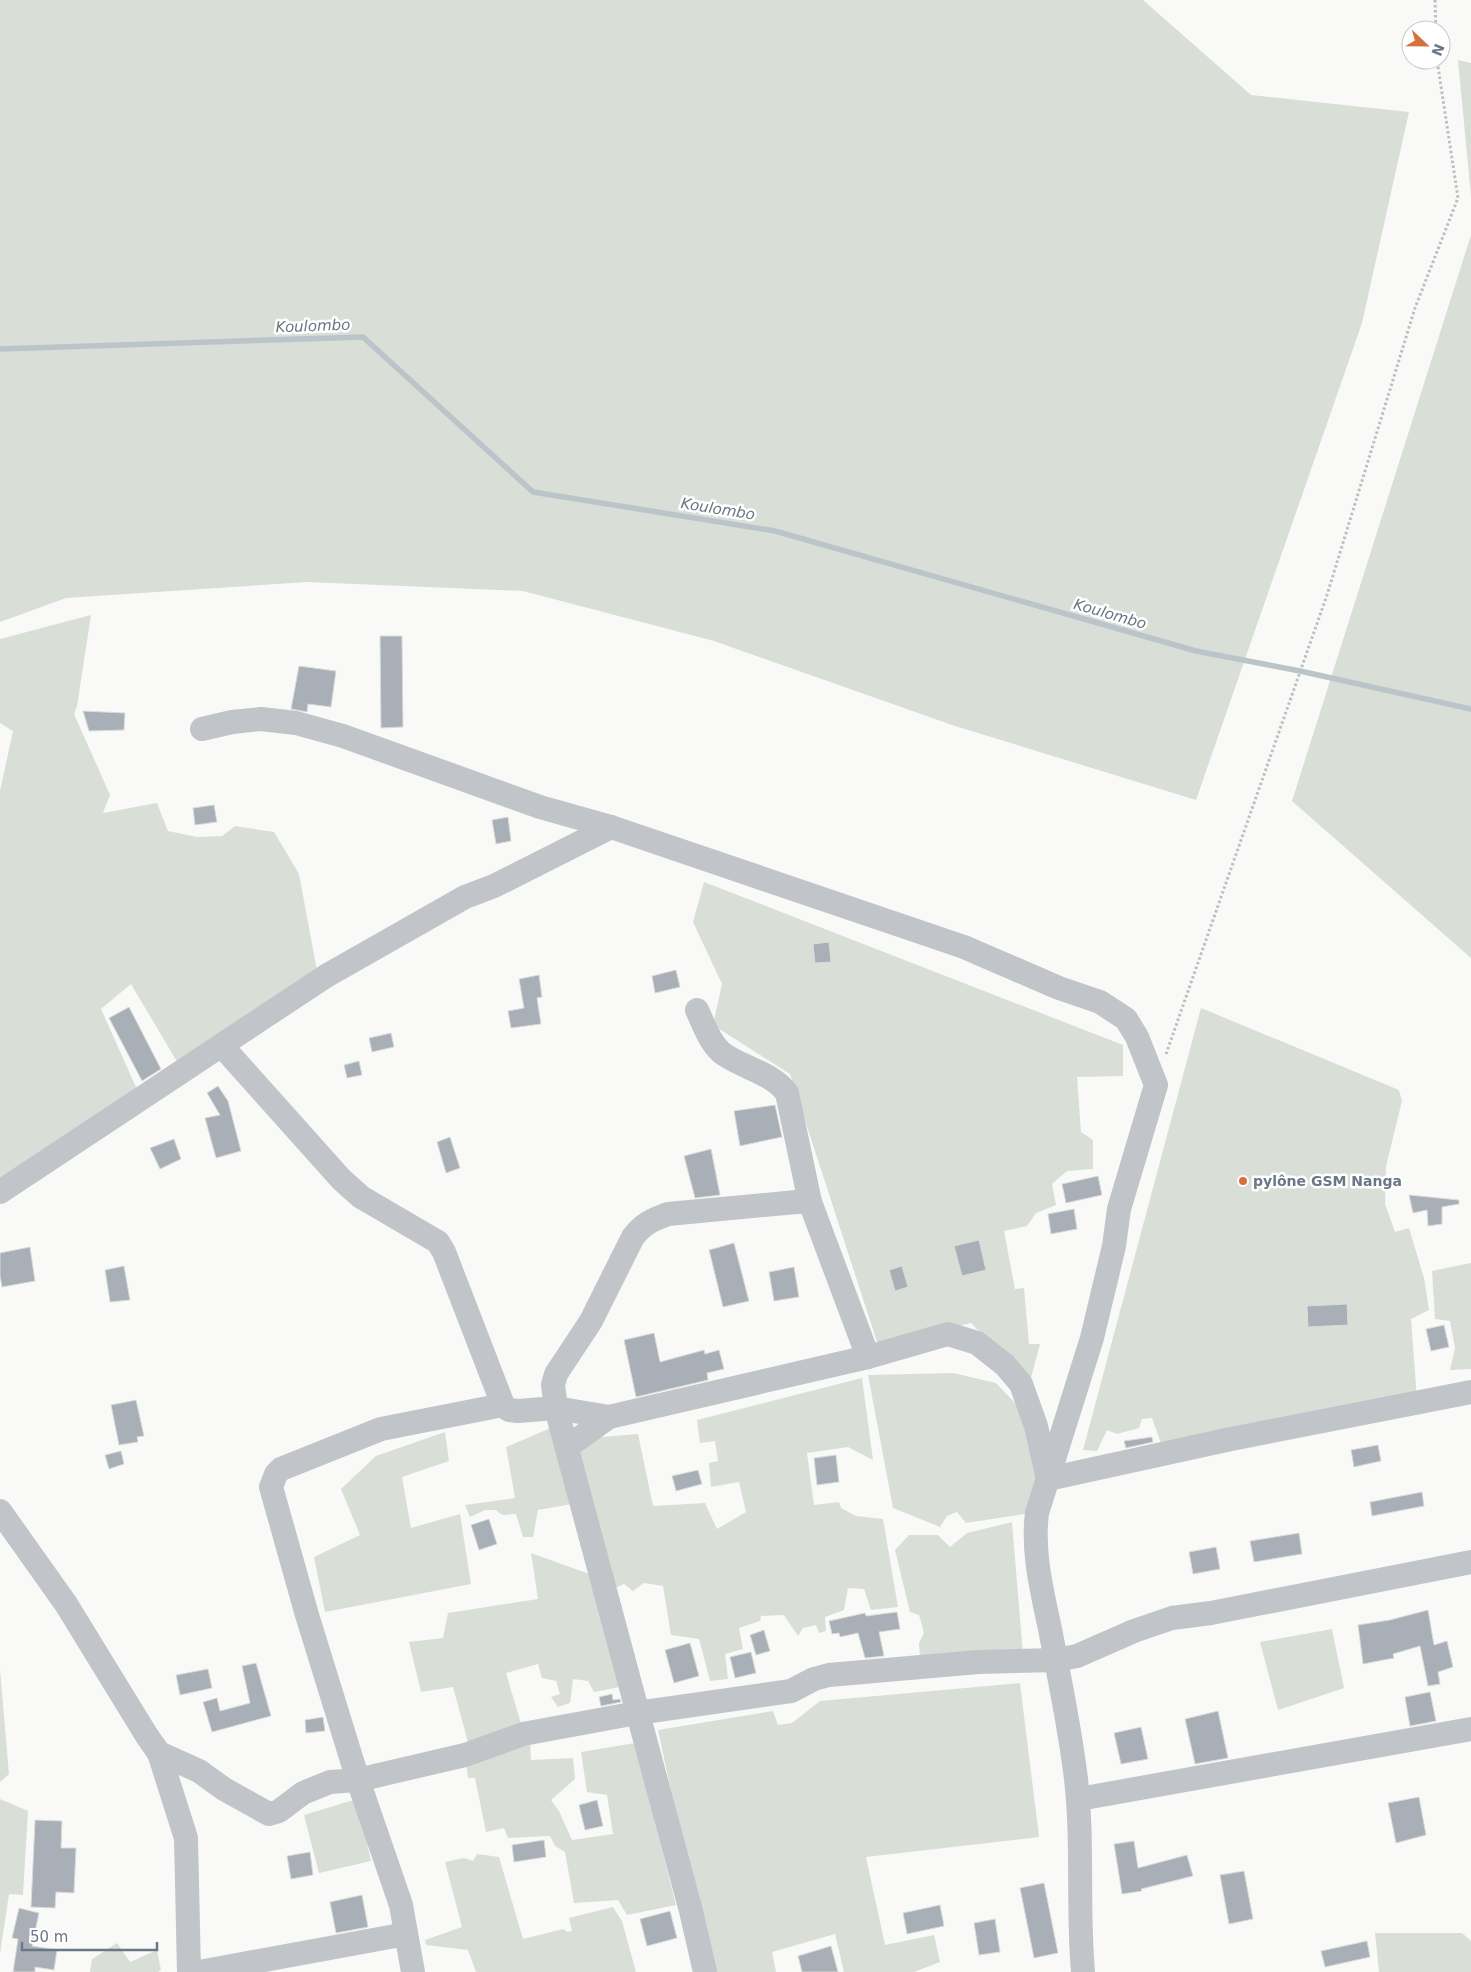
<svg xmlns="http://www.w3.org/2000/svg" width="1471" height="1972" viewBox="0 0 1471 1972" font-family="'DejaVu Sans',sans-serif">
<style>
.green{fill:#d9ded7}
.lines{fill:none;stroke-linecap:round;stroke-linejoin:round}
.stream{stroke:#bbc4c9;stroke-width:5.5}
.building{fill:#a9afb6;stroke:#dbdcda}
.path{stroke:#bcbec1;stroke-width:3;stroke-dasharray:2.5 2.5;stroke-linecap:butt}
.minor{stroke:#c1c5c9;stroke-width:24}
.poi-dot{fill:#d6713c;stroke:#fff;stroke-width:2}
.labels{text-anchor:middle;stroke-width:5;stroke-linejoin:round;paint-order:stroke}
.poi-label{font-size:14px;font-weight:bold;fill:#6b7786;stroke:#fff;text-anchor:start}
.water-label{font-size:15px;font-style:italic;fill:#677781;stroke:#fff}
</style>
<rect width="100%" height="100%" fill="#f9faf8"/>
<g class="green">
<polygon points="0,0 1143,0 1251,95 1409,112 1362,323 1196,800 955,726 714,641 523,591 308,582 66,598 0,622"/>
<polygon points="1458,60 1471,63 1471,196"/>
<polygon points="1471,235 1471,958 1292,801"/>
<polygon points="91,615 77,706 74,714 110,795 103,813 157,803 168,831 197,837 222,836 235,826 274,832 299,874 318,976 179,1065 131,984 101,1009 140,1096 0,1187 0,791 13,731 0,723 0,639"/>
<polygon points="704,882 1123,1045 1123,1076 1077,1077 1081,1132 1093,1140 1093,1169 1067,1171 1052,1184 1056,1205 1036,1213 1027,1226 1004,1231 1015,1289 1024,1288 1029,1344 1040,1344 1029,1385 971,1323 878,1345 790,1074 713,1025 722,984 693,922"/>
<polygon points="1201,1008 1399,1090 1402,1101 1386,1166 1385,1204 1395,1232 1409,1228 1424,1278 1429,1310 1411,1319 1417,1400 1163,1449 1152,1418 1142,1419 1139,1428 1117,1434 1107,1430 1097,1451 1083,1450"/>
<polygon points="1471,1263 1471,1369 1450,1370 1455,1348 1450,1321 1435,1319 1432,1271"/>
<polygon points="953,1373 996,1383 1029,1418 1039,1466 1031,1513 966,1523 957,1512 947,1516 940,1527 893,1508 868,1375"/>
<polygon points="862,1378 873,1460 848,1447 807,1453 814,1505 839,1502 841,1508 856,1516 883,1519 898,1607 871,1610 864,1589 848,1588 844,1610 825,1617 826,1631 819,1633 816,1625 803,1628 798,1636 784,1615 761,1616 760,1621 739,1628 743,1649 725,1654 728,1679 710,1681 699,1639 671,1635 663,1586 644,1583 633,1591 624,1584 612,1589 574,1450 589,1438 638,1434 653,1506 705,1503 717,1529 746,1512 739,1482 711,1487 709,1463 718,1461 715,1441 700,1443 697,1420"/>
<polygon points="553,1427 572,1504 538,1510 533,1537 523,1537 516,1514 502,1515 496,1510 485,1510 470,1517 465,1505 515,1498 506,1447"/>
<polygon points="445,1432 449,1461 402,1477 411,1528 460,1514 471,1584 325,1612 314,1557 360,1535 341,1489 376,1456"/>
<polygon points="1012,1522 1023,1654 920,1659 919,1643 924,1633 919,1615 910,1612 895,1550 909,1535 938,1535 950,1547 967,1533"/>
<polygon points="531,1553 592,1575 625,1686 594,1692 588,1681 573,1679 570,1703 558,1707 551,1697 560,1694 556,1681 542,1678 538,1664 506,1673 522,1727 469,1746 453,1687 421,1692 409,1642 443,1638 448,1613 538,1599"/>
<polygon points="1332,1629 1344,1688 1278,1710 1260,1642"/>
<polygon points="0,1669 9,1774 0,1782"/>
<polygon points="1020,1683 1039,1837 866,1857 885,1945 934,1935 940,1962 914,1972 844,1972 835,1934 772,1952 776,1972 710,1972 658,1730 773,1711 778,1725 792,1723 820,1701"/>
<polygon points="530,1740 531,1760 573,1758 575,1779 551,1800 559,1811 572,1840 613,1834 607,1795 587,1792 581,1752 635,1743 676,1905 627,1915 618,1900 574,1903 565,1852 555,1846 550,1836 508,1838 504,1828 486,1832 475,1778 468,1778 466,1761"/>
<polygon points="0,1799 28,1811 23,1895 9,1894 0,1954"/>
<polygon points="357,1799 371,1861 319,1873 304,1815"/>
<polygon points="477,1854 499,1857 523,1939 563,1929 568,1932 572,1931 569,1918 613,1907 622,1921 636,1972 476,1972 468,1950 426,1945 425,1940 462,1927 445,1862 464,1858 473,1861"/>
<polygon points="1375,1933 1462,1933 1471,1941 1471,1972 1379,1972"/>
<polygon points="117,1943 130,1962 157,1950 161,1970 158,1972 90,1972 92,1959"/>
</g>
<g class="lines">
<polyline class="stream" points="0,349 363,337 533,492 775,531 1196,651 1300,671 1471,709"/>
</g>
<g class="building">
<polygon points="380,636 402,636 403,727 381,728"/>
<polygon points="299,666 336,671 331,707 308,704 307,712 291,709"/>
<polygon points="83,711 125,713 124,730 89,731"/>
<polygon points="214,805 217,822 195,825 193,808"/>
<polygon points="508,817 511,841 496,844 492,820"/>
<polygon points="829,942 831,962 815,963 813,944"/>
<polygon points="676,970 680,987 655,993 652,976"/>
<polygon points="539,975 542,997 537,998 541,1024 511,1028 508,1011 524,1008 519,979"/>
<polygon points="129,1007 161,1069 142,1081 109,1018"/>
<polygon points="391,1033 394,1047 372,1052 369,1038"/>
<polygon points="359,1061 362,1075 347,1078 344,1065"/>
<polygon points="218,1086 228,1101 241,1151 216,1158 205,1118 220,1115 207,1093"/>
<polygon points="775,1105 782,1137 740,1146 734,1111"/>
<polygon points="450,1137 460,1168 446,1173 437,1142"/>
<polygon points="174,1139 181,1159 160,1169 150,1148"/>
<polygon points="711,1149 720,1195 695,1198 684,1156"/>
<polygon points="1098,1176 1102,1195 1066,1203 1062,1184"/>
<polygon points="1409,1195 1459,1200 1459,1204 1442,1207 1442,1224 1428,1226 1427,1210 1413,1213"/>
<polygon points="1074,1209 1077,1229 1051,1234 1048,1214"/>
<polygon points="979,1240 986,1270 962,1276 954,1246"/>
<polygon points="734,1243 749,1301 723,1307 709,1250"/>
<polygon points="30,1247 35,1281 2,1287 0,1276 0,1253"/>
<polygon points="124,1266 130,1300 110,1302 105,1270"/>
<polygon points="902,1266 908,1287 895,1291 889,1270"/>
<polygon points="794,1267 799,1297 774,1301 769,1272"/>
<polygon points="1347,1304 1348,1325 1308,1327 1307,1306"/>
<polygon points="1444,1325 1449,1347 1431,1351 1426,1329"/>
<polygon points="654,1333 660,1362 704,1350 705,1354 719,1350 724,1369 707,1373 708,1380 636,1397 624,1340"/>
<polygon points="136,1400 144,1436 137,1437 138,1442 119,1445 111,1405"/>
<polygon points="1152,1437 1153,1442 1126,1448 1124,1441"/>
<polygon points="1378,1445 1381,1461 1354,1467 1351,1450"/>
<polygon points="121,1451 124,1464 109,1469 105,1455"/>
<polygon points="836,1455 839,1482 817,1485 814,1458"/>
<polygon points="698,1470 702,1484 676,1491 672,1476"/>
<polygon points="1422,1492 1424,1506 1372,1516 1370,1502"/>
<polygon points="489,1519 497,1544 479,1550 471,1525"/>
<polygon points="1299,1533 1302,1554 1254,1562 1250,1541"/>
<polygon points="1216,1547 1220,1569 1193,1574 1189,1552"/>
<polygon points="1428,1610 1434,1645 1447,1641 1453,1667 1438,1672 1440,1684 1428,1686 1420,1646 1393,1654 1394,1658 1363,1664 1358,1625 1390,1620"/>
<polygon points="897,1612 900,1629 879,1632 884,1656 865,1658 858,1633 840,1637 839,1633 832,1634 829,1621 865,1613 866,1616"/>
<polygon points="764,1630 770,1651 756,1655 750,1635"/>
<polygon points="690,1643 699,1676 674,1683 665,1650"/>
<polygon points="751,1652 756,1673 735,1678 730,1657"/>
<polygon points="256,1663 271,1716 212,1732 203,1702 217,1698 220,1711 250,1703 242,1666"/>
<polygon points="208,1669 212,1688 180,1695 176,1675"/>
<polygon points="1430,1692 1436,1721 1410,1726 1405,1697"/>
<polygon points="612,1694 613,1700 620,1699 621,1702 601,1706 599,1697"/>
<polygon points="1218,1711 1228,1758 1195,1764 1185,1719"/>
<polygon points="323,1717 325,1731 306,1733 305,1720"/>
<polygon points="1141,1727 1148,1759 1121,1764 1114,1733"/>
<polygon points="1419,1797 1426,1835 1396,1843 1388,1803"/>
<polygon points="597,1800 603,1826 585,1830 579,1805"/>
<polygon points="35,1820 62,1821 61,1848 76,1848 74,1893 56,1892 55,1908 31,1907"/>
<polygon points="544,1840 546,1857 514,1862 512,1845"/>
<polygon points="1134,1841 1138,1868 1187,1855 1193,1876 1141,1889 1142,1891 1122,1894 1114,1844"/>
<polygon points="310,1852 313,1875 291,1879 287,1856"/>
<polygon points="1244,1871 1253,1919 1229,1924 1220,1875"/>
<polygon points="1044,1883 1058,1953 1034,1958 1020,1888"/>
<polygon points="362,1895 368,1927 336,1933 330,1902"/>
<polygon points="940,1905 944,1926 907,1934 903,1913"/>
<polygon points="19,1908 39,1913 32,1946 57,1950 54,1970 35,1967 35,1972 13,1972 18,1939 12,1938"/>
<polygon points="670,1911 677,1938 647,1946 640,1919"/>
<polygon points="995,1919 1000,1952 979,1955 974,1923"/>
<polygon points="1367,1941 1370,1957 1325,1967 1321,1951"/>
<polygon points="831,1946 838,1972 802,1972 798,1956"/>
</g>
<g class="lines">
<g class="path">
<polyline points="1435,0 1436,30"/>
<polyline points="1166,1054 1327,595 1415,308 1458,198 1437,60"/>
</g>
<g class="minor">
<path d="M202,729L232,722L261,719L296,723L343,736L540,807L611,827L964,947L1059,988L1100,1002L1126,1019L1137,1037L1156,1085L1119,1209L1114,1246L1092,1338L1037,1513C1032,1552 1042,1591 1050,1629C1059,1676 1069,1724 1075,1771C1084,1838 1077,1905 1083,1972"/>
<path d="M697,1010C704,1025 711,1046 725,1055C746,1069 772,1073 787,1093L810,1202"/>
<polyline points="222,1046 341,1179 361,1197 438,1242 444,1252 503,1405 509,1410 518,1411 556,1408 609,1417 868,1357 948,1334 977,1343 1005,1365 1021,1384 1036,1426 1048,1479 1231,1439 1471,1392"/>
<polyline points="0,1192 326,976 465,897 494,886 611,827"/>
<polyline points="567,1447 609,1417"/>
<polyline points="0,1511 66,1604 147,1736 159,1753 199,1771 224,1789 269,1814 279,1811 303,1793 330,1782 358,1780 465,1755 523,1734 637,1713 791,1691 814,1679 829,1675 978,1662 1056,1660 1077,1656 1134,1631 1172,1618 1211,1613 1471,1562"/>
<polyline points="159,1753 186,1838 189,1972"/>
<polyline points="1079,1799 1471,1729"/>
<polyline points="199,1972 406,1934"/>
<polyline points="413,1972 401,1905 358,1780 307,1615 271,1487 276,1474 281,1469 381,1429 503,1405"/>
<path d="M705,1972L691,1911L556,1408L553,1385L556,1374L591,1321L633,1237C644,1223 652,1220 668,1214L796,1202H810L868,1357"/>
</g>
</g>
<circle class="poi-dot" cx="1243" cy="1181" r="5"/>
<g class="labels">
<g class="poi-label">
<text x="1253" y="1186">pylône GSM Nanga</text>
</g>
<g class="water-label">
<text transform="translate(313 326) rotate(-2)" y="5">Koulombo</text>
<text transform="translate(718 509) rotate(9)" y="5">Koulombo</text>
<text transform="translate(1110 614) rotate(16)" y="5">Koulombo</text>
</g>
</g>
<g transform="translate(1426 45) rotate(112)"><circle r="24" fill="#ffffff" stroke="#c4c9cf"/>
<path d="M0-4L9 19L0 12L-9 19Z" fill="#d6713c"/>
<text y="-8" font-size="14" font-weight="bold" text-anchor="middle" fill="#6b7786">N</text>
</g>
<path d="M22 1942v8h135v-8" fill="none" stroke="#6b7786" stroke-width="2.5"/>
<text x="30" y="1942" font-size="15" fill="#6b7786" stroke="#ffffff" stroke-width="4" paint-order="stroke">50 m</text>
</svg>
